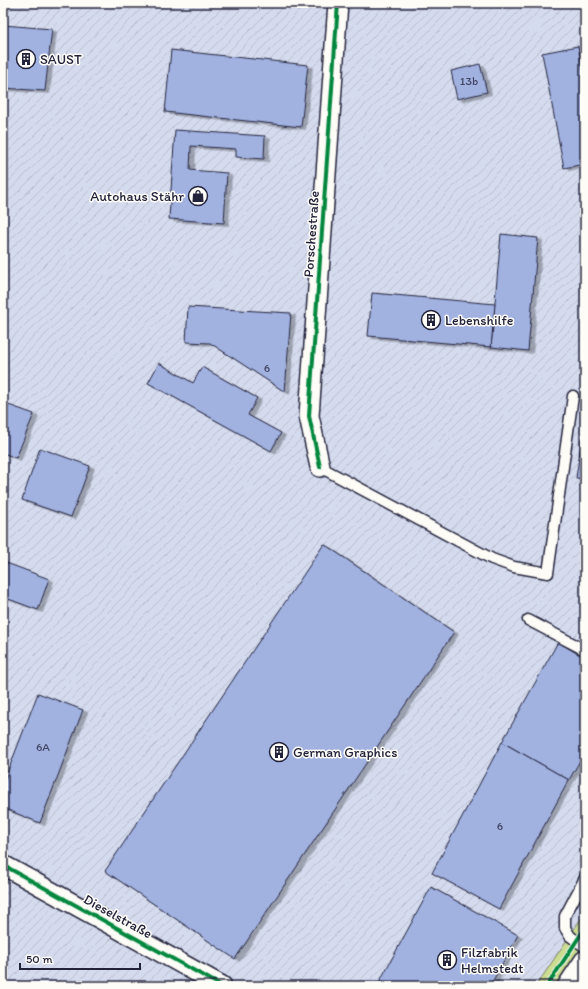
<svg xmlns="http://www.w3.org/2000/svg" width="588" height="989" viewBox="0 0 588 989" font-family="Itim,sans-serif">
<style>
.industrial{fill:url(#industrial-furrows)}
.grass{fill:#ccdc90;stroke:#777f66}
.building{fill:#a1b2e1;stroke:#22223b;filter:url(#shadow)}
.lines{fill:none;stroke-linecap:round;stroke-linejoin:round}
.service-casing{stroke:#22223b;stroke-width:13}
.minor-casing{stroke:#22223b;stroke-width:22}
.secondary-casing{stroke:#22223b;stroke-width:25}
.service{stroke:#fdfcf7;stroke-width:10}
.minor{stroke:#fdfcf7;stroke-width:19}
.secondary{stroke:#fdfcf7;stroke-width:22}
.cycleway-casing{stroke:#fdfcf7;stroke-width:6}
.cycleway{stroke:#00873e;stroke-width:4}
.labels{text-anchor:middle;stroke-width:3;stroke-linejoin:round;paint-order:stroke}
.number-label{font-size:12px;fill:#424664}
.poi-label{font-size:14px;fill:#22223b;stroke:#fdfcf7;text-anchor:start}
.street-label{font-size:14px;fill:#22223b;stroke:#fdfcf7}
</style>
<defs>
<pattern id="industrial-furrows" width="10" height="10" patternUnits="userSpaceOnUse"><rect width="10" height="10" fill="#d5dbee"/><path d="M-1 1l2-2M0 10L10 0M9 11l2-2" fill="none" stroke="#b7bccd"/></pattern>
<filter id="shadow"><feDropShadow dx="4.5" dy="2.5" stdDeviation="0" flood-color="#0004"/></filter>
</defs>
<rect width="100%" height="100%" fill="#ebedf3"/>
<filter id="ink" filterUnits="userSpaceOnUse"><feTurbulence type="fractalNoise" baseFrequency=".025" numOctaves="2"/><feDisplacementMap in="SourceGraphic" scale="8" xChannelSelector="R" yChannelSelector="G"/><feConvolveMatrix kernelMatrix="1 2 1 2 8 2 1 2 1" color-interpolation-filters="sRGB"/></filter>
<g filter="url(#ink)">
<polygon class="industrial" points="3,3 585,3 585,913 536,986 3,986"/>
<polygon class="grass" points="585,913 585,986 536,986"/>
<g class="building">
<polygon points="3,25 52,29 45,91 3,88"/>
<polygon points="578,46 585,80 585,164 564,168 542,53"/>
<polygon points="171,50 308,65 301,127 165,112"/>
<polygon points="480,64 487,92 457,99 451,71"/>
<polygon points="175,130 265,136 264,159 236,157 236,149 191,146 190,170 227,173 224,223 169,219"/>
<polygon points="501,234 538,238 528,351 491,347"/>
<polygon points="372,293 495,304 491,347 368,336"/>
<polygon points="188,307 291,313 285,392 210,343 186,342"/>
<polygon points="159,363 193,383 202,367 257,398 248,415 281,433 271,451 148,383"/>
<polygon points="3,403 34,414 16,458 3,453"/>
<polygon points="585,415 585,479 576,478"/>
<polygon points="40,448 90,466 71,517 22,500"/>
<polygon points="324,544 454,632 235,959 105,871"/>
<polygon points="4,562 49,579 38,610 3,597 3,566"/>
<polygon points="558,642 585,658 585,752 569,780 502,742"/>
<polygon points="38,693 83,710 40,823 3,808 3,784"/>
<polygon points="502,742 569,780 499,909 432,873"/>
<polygon points="431,887 518,935 490,986 377,986"/>
</g>
<g class="lines">
<g class="service-casing">
<g id="service">
<polyline points="320,467 492,559 514,567 548,573 573,396"/>
<polyline points="528,620 585,650"/>
<polyline points="585,878 565,916 565,928 570,936 585,947"/>
</g>
</g>
<g class="minor-casing">
<g id="minor">
<polyline points="320,467 309,416 338,3"/>
<polyline points="3,865 222,986"/>
</g>
</g>
<g class="secondary-casing">
<polyline id="secondary" points="569,986 585,962"/>
</g>
<use href="#service" class="service"/>
<use href="#minor" class="minor"/>
<use href="#secondary" class="secondary"/>
<g class="cycleway-casing">
<g id="cycleway">
<polyline points="320,467 309,416 338,3"/>
<polyline points="3,865 222,986"/>
<polyline points="547,986 585,928"/>
</g>
</g>
<use href="#cycleway" class="cycleway"/>
</g>
</g>
<defs>
<g id="building-ring" transform="scale(1)"><circle r="9.5" fill="#fdfcf7" stroke="#22223b" stroke-width="1.5"/><path d="M-4-6H4V6H1V3H-1V6H-4ZM-2.5-4.3h1.7v1.8h-1.7ZM.8-4.3h1.7v1.8H.8ZM-2.5-1h1.7V.8h-1.7ZM.8-1h1.7V.8H.8Z" fill="#22223b"/></g>
<g id="shop-ring" transform="scale(1)"><circle r="9.5" fill="#fdfcf7" stroke="#22223b" stroke-width="1.5"/><path d="M-5-2.5h2.3a2.7 3.5 0 0 1 5.4 0H5L5.5 6h-11ZM-1.5-2.5h3a1.5 2.3 0 0 0-3 0Z" fill="#22223b"/></g>
</defs>
<g fill-rule="evenodd">
<use href="#building-ring" x="26" y="59"/>
<use href="#shop-ring" x="198" y="196"/>
<use href="#building-ring" x="431" y="320"/>
<use href="#building-ring" x="279" y="752"/>
<use href="#building-ring" x="447" y="960"/>
</g>
<g class="labels">
<g class="number-label">
<text x="469" y="85">13b</text>
<text x="267" y="372">6</text>
<text x="43" y="751">6A</text>
<text x="500" y="830">6</text>
</g>
<g class="poi-label">
<text x="40" y="64">SAUST</text>
<text x="184" y="201" text-anchor="end">Autohaus Stähr</text>
<text x="445" y="325">Lebenshilfe</text>
<text x="293" y="757">German Graphics</text>
<text x="461" y="957">Filzfabrik<tspan x="461" dy="16">Helmstedt</tspan></text>
</g>
<g class="street-label">
<text transform="translate(311 234) rotate(-86)" y="5">Porschestraße</text>
<text transform="translate(118 916) rotate(29)" y="5">Dieselstraße</text>
</g>
</g>
<rect width="588" height="989" fill="none" stroke="#fdfcf7" stroke-width="16"/>
<rect x="8" y="8" width="572" height="973" fill="none" stroke="#22223b" stroke-width="1.5" filter="url(#ink)"/>
<path d="M20 963v6h120v-6" fill="none" stroke="#22223b" stroke-width="2"/>
<text x="26" y="963" font-size="12" fill="#22223b" stroke="#fdfcf7" stroke-width="3" paint-order="stroke">50 m</text>
</svg>
